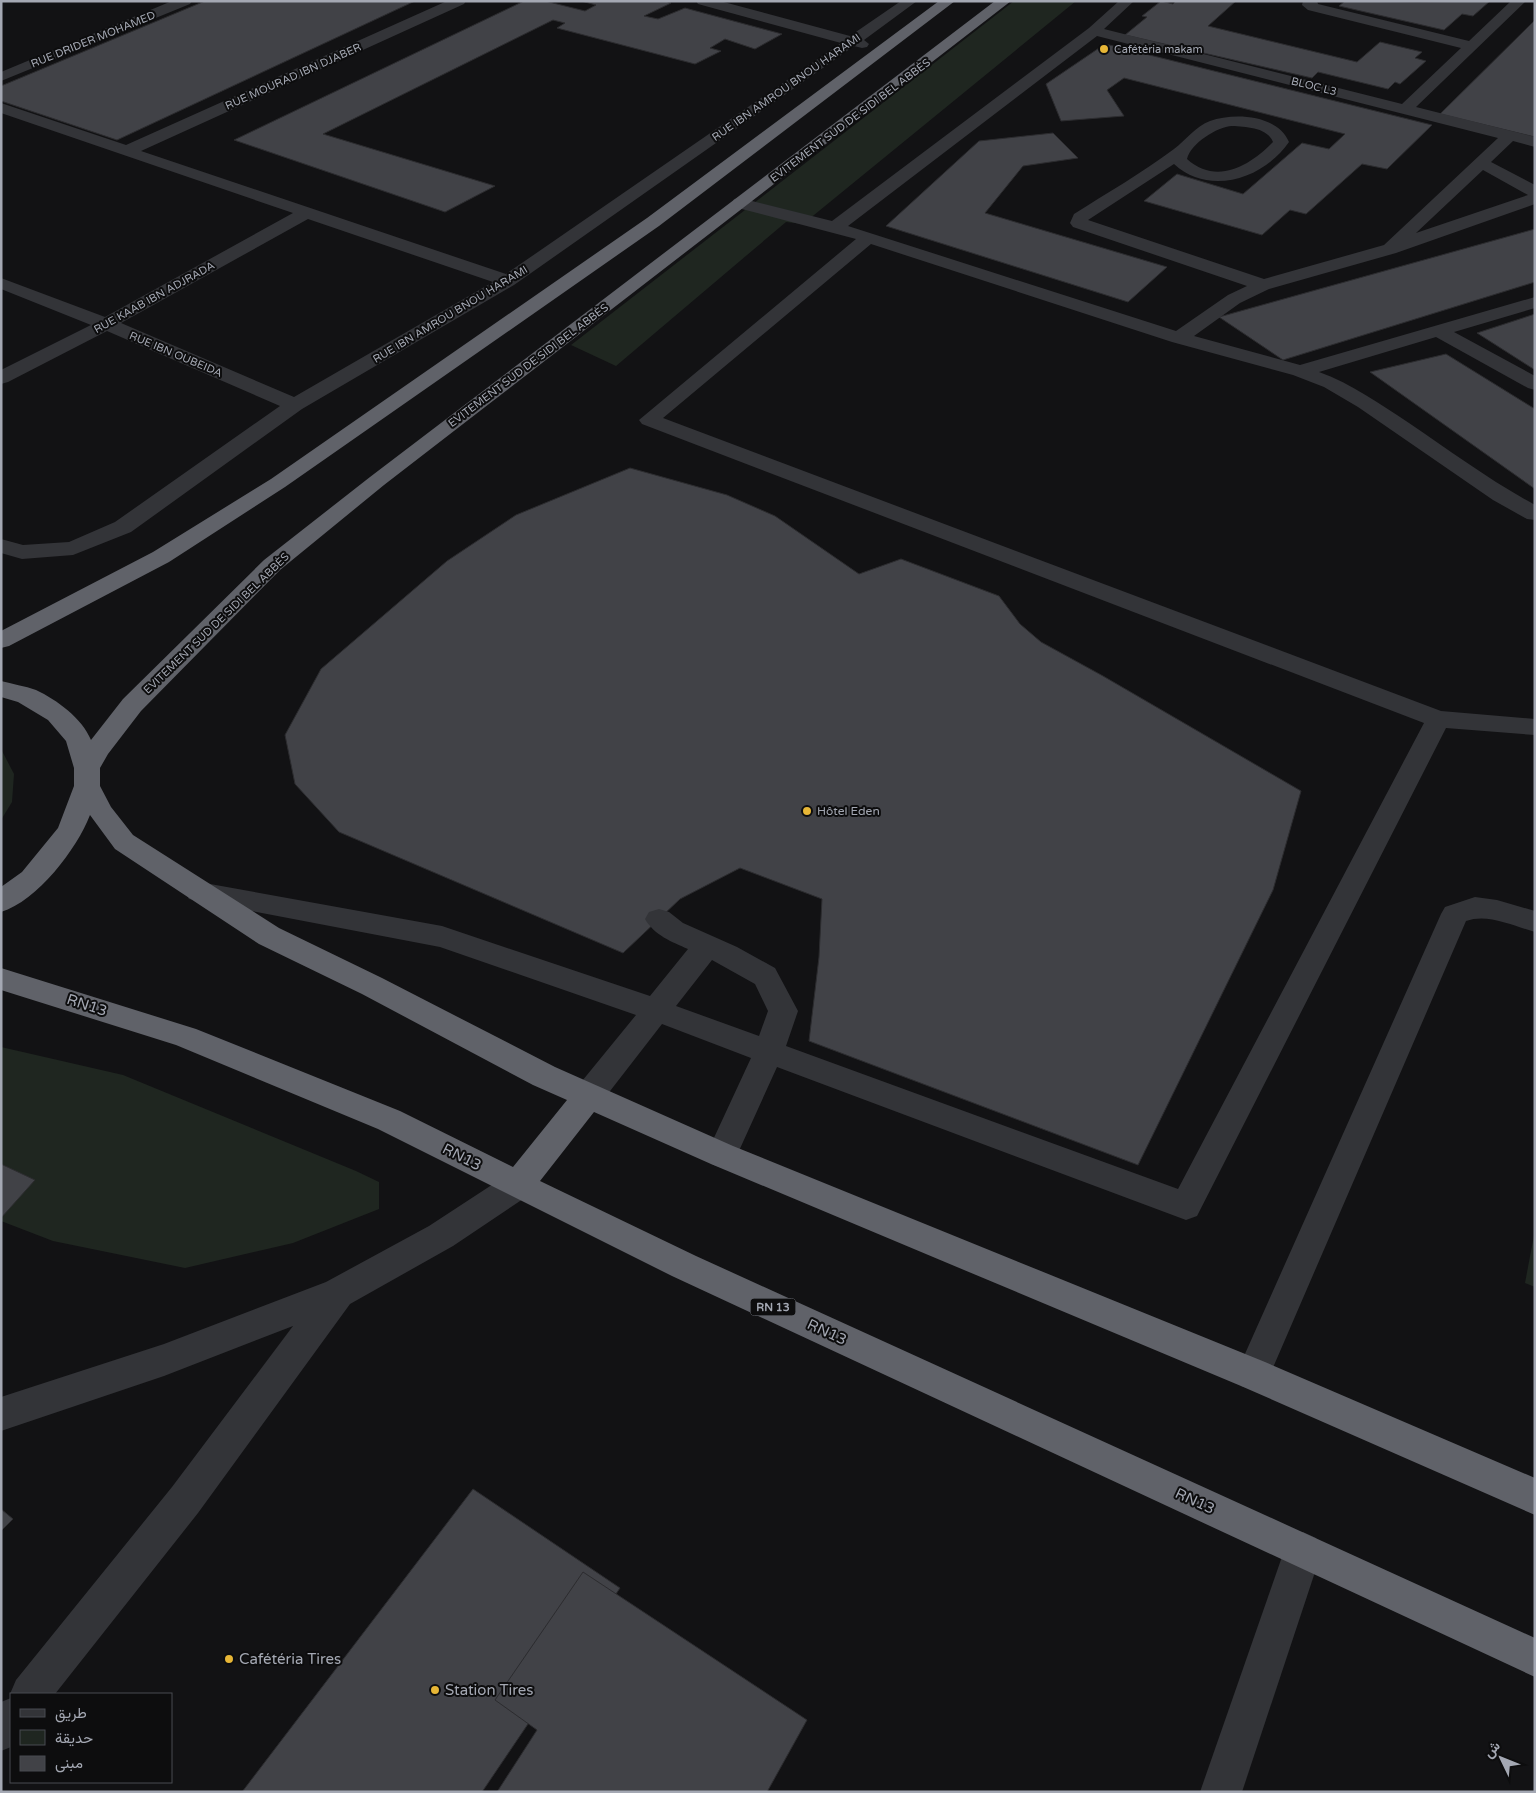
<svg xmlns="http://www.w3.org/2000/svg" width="1536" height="1793" viewBox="0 0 1536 1793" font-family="'Varela Round',Vazirmatn,sans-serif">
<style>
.green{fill:#1f2620}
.building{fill:#414247;stroke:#2c2c2f}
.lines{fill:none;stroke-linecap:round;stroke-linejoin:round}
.minor{fill:#333438;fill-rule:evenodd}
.highway{fill:#606269;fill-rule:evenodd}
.poi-dot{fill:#e7b636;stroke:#0d0d0e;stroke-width:2}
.labels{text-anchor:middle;stroke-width:4;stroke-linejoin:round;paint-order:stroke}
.far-street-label{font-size:11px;fill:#a4a8b3;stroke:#0d0d0e}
.far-poi-label{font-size:11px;fill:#a4a8b3;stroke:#0d0d0e;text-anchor:start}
.shield{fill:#0d0d0e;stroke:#777a82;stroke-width:1}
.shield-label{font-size:11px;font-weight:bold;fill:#a4a8b3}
.poi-label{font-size:12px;fill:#a4a8b3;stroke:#0d0d0e;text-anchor:start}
.near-street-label{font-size:15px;fill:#a4a8b3;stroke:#0d0d0e}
.near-poi-label{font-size:15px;fill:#a4a8b3;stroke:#0d0d0e;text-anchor:start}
</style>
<rect width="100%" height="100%" fill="#121214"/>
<g class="green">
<polygon points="1014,1 1076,1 803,224 786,222 616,366 571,345"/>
<polygon points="1,749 14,774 12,802 1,820"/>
<polygon points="1,1047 123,1075 356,1171 379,1182 379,1209 293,1243 185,1268 53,1241 1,1221"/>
<polygon points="1535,1230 1535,1287 1525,1283"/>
</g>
<g class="building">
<polygon points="205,1 415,1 117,140 1,101 1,86"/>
<polygon points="524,1 545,1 585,11 596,5 581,1 665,1 671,3 644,16 658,19 685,8 782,34 755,49 725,39 710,48 721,51 695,64 557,28 565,23 553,20 323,134 495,186 445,212 234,140"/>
<polygon points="1161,1 1173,4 1176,1 1236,1 1208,26 1357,62 1380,42 1422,52 1415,58 1426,61 1400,84 1395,82 1388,89 1318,72 1312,78 1125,35 1147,17 1142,16"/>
<polygon points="1345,1 1418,2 1490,1 1473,16 1462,14 1444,30 1339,6"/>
<polygon points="1535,20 1535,137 1440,114"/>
<polygon points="1105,44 1432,125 1387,169 1362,164 1306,214 1290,210 1262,235 1144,201 1177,174 1243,194 1302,143 1329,149 1345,134 1124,78 1107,90 1124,116 1061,121 1046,84"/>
<polygon points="1053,133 1078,158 1023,166 985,213 1167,267 1128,302 886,226 979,141"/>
<polygon points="1535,229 1535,282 1283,360 1219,317"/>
<polygon points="1535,314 1535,370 1477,333"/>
<polygon points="1446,354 1535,409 1535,489 1370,372"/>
<polygon points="630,468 727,495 775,516 859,574 901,559 999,596 1020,624 1041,642 1103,676 1301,791 1273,890 1138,1165 809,1041 819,957 822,899 740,868 680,899 623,953 339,832 295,784 285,735 321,669 447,561 516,515"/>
<polygon points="1,1164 35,1180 1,1218"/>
<polygon points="473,1489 620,1588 482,1792 242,1792"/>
<polygon points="1,1509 13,1519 1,1531"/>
<polygon points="583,1572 807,1720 767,1792 497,1792 537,1730 495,1700"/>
</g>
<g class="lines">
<g class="minor">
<polygon points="172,1 192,1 190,4 1,81 1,72"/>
<path d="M447,1H466L464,4L141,151L506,274L841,43L698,4L696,1H720L850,36L901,1H917L864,40L869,44L867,47L862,48L854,46L514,285L302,409L131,532L73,555L22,559L1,553V539L23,545L69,542L115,522L280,406L107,331L8,382L1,384V370L91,325L1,289V278L105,317L293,213L1,113V103L126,145ZM308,219L493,282L294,397L121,323Z"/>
<path d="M1119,1H1134L1104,29L1402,104L1461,48L1308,10L1302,5L1303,1H1317L1318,4L1469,41L1511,1H1526L1416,107L1535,137V147L1513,141L1491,162L1535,185V204L1396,253L1269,289L1240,303L1194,336L1300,365L1535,297V308L1454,332L1535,376V390L1528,388L1436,337L1319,372C1352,384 1380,404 1409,423C1450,451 1491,481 1535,505V520L1527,519L1493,500L1358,407L1324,387L1293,375L1172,342L871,244L663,418L1441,711L1535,719V735L1446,728L1197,1216L1186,1220L777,1067L733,1164L722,1168L711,1164L706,1155L751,1058L662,1024L600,1104L589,1108L578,1104L574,1095L578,1086L636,1015L440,947L189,899L185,892L189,885L199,882L442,926L650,996L688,949C672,942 654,935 645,919L649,912L659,909L669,912L683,923L737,947L775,968L798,1011L786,1046L1178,1189L1424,723L642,424L639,420L856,239L734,207L732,203L734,199L740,198L832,221L1089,28ZM1097,36L1498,138L1384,245L1264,279L1088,220L1174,164C1210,197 1264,178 1289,142C1278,115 1235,112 1210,121C1196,126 1186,140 1174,149C1142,173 1107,193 1074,214L1070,223L1073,227L1247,286L1228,295L1176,331L848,226ZM1232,126C1246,127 1267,127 1273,142C1251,165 1217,186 1187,159C1191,143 1217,127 1232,126ZM1483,170L1528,195L1416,233ZM712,960L755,984L768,1011L759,1036L676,1006Z"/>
<path d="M1475,897L1497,900L1535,911V932C1513,926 1488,913 1466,921L1265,1386L1253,1390L1241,1386L1236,1374L1441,914L1445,907Z"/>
<polygon points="518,1171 529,1175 534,1185 529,1195 453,1246 350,1304 198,1513 55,1694 11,1694 11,1697 10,1694 16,1680 172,1487 293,1326 164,1376 1,1431 1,1397 164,1344 326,1282 429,1226 507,1175"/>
<polygon points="1303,1532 1316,1538 1322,1551 1242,1792 1200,1792 1284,1551 1290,1538"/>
<polygon points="11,1698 11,1747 1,1751 1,1702"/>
</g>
<g class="highway">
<polygon points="939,1 955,1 659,226 285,487 169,562 9,646 1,648 1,631 153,552 271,479 647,218"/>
<path d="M995,1H1011L384,485L280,570L141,711L108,754L100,768V786L111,807L133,835L279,928L382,978L555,1067L733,1146L1265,1362L1535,1478V1515L1241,1386L711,1164L594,1112L540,1181L696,1256L1535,1638V1677L672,1276L378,1129L176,1045L1,990V968L196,1029L400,1111L513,1167L567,1100L533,1085L362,994L259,944L115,849L90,815C77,849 37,901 1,912V887L22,872L58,828L74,786V768L66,741L48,720L18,702L1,697V681C12,684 25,686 36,690C57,700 82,718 91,740L123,699L264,560L370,477Z"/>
</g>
</g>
<g class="poi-dot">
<circle cx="1104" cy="49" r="5"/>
<circle cx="807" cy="811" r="5"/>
<circle cx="229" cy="1659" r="5"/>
<circle cx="435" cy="1690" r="5"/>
</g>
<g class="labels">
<g class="far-street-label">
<text transform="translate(93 39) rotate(-22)" y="4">RUE DRIDER MOHAMED</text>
<text transform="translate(293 76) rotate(-24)" y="4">RUE MOURAD IBN DJABER</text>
<text transform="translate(1314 86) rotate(14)" y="4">BLOC L3</text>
<text transform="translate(786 87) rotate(-35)" y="4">RUE IBN AMROU BNOU HARAMI</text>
<text transform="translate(850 120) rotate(-37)" y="4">EVITEMENT SUD DE SIDI BEL ABBÈS</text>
<text transform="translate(154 297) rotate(-29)" y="4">RUE KAAB IBN ADJRADA</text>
<text transform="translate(450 314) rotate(-31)" y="4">RUE IBN AMROU BNOU HARAMI</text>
<text transform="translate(176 354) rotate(23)" y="4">RUE IBN OUBEIDA</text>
<text transform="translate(528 365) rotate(-37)" y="4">EVITEMENT SUD DE SIDI BEL ABBÈS</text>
<text transform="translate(216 623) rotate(-44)" y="4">EVITEMENT SUD DE SIDI BEL ABBÈS</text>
</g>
<g class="far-poi-label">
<text x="1114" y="53">Cafétéria makam</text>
</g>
<rect class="shield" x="750.5" y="1298.5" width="45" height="17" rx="4"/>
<g class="shield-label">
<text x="773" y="1311">RN 13</text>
</g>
<g class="poi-label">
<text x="817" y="815">Hôtel Eden</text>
</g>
<g class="near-street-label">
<text transform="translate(87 1005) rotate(18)" y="5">RN13</text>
<text transform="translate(462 1157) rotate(27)" y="5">RN13</text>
<text transform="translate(827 1332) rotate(25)" y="5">RN13</text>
<text transform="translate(1195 1501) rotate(25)" y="5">RN13</text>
</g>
<g class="near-poi-label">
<text x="239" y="1664">Cafétéria Tires</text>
<text x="445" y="1695">Station Tires</text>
</g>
</g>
<rect width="1536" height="1793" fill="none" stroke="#a4a8b3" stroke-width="5"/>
<rect x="10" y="1693" width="162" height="90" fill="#0d0d0e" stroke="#494b50"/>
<rect x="20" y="1709" width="25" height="8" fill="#333438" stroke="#494b50"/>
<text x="55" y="1718" font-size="15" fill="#a4a8b3">طريق</text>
<rect x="20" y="1730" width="25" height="15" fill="#1f2620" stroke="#494b50"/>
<text x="55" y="1743" font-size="15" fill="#a4a8b3">حديقة</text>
<rect x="20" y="1756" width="25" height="15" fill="#414247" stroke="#494b50"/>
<text x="55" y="1768" font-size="15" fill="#a4a8b3">مبنى</text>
<g transform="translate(1501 1758) rotate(313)" stroke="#0d0d0e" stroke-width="4" paint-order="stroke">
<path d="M0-4L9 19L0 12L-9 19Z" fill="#a4a8b3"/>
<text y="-8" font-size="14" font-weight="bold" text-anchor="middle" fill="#a4a8b3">ش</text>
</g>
</svg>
